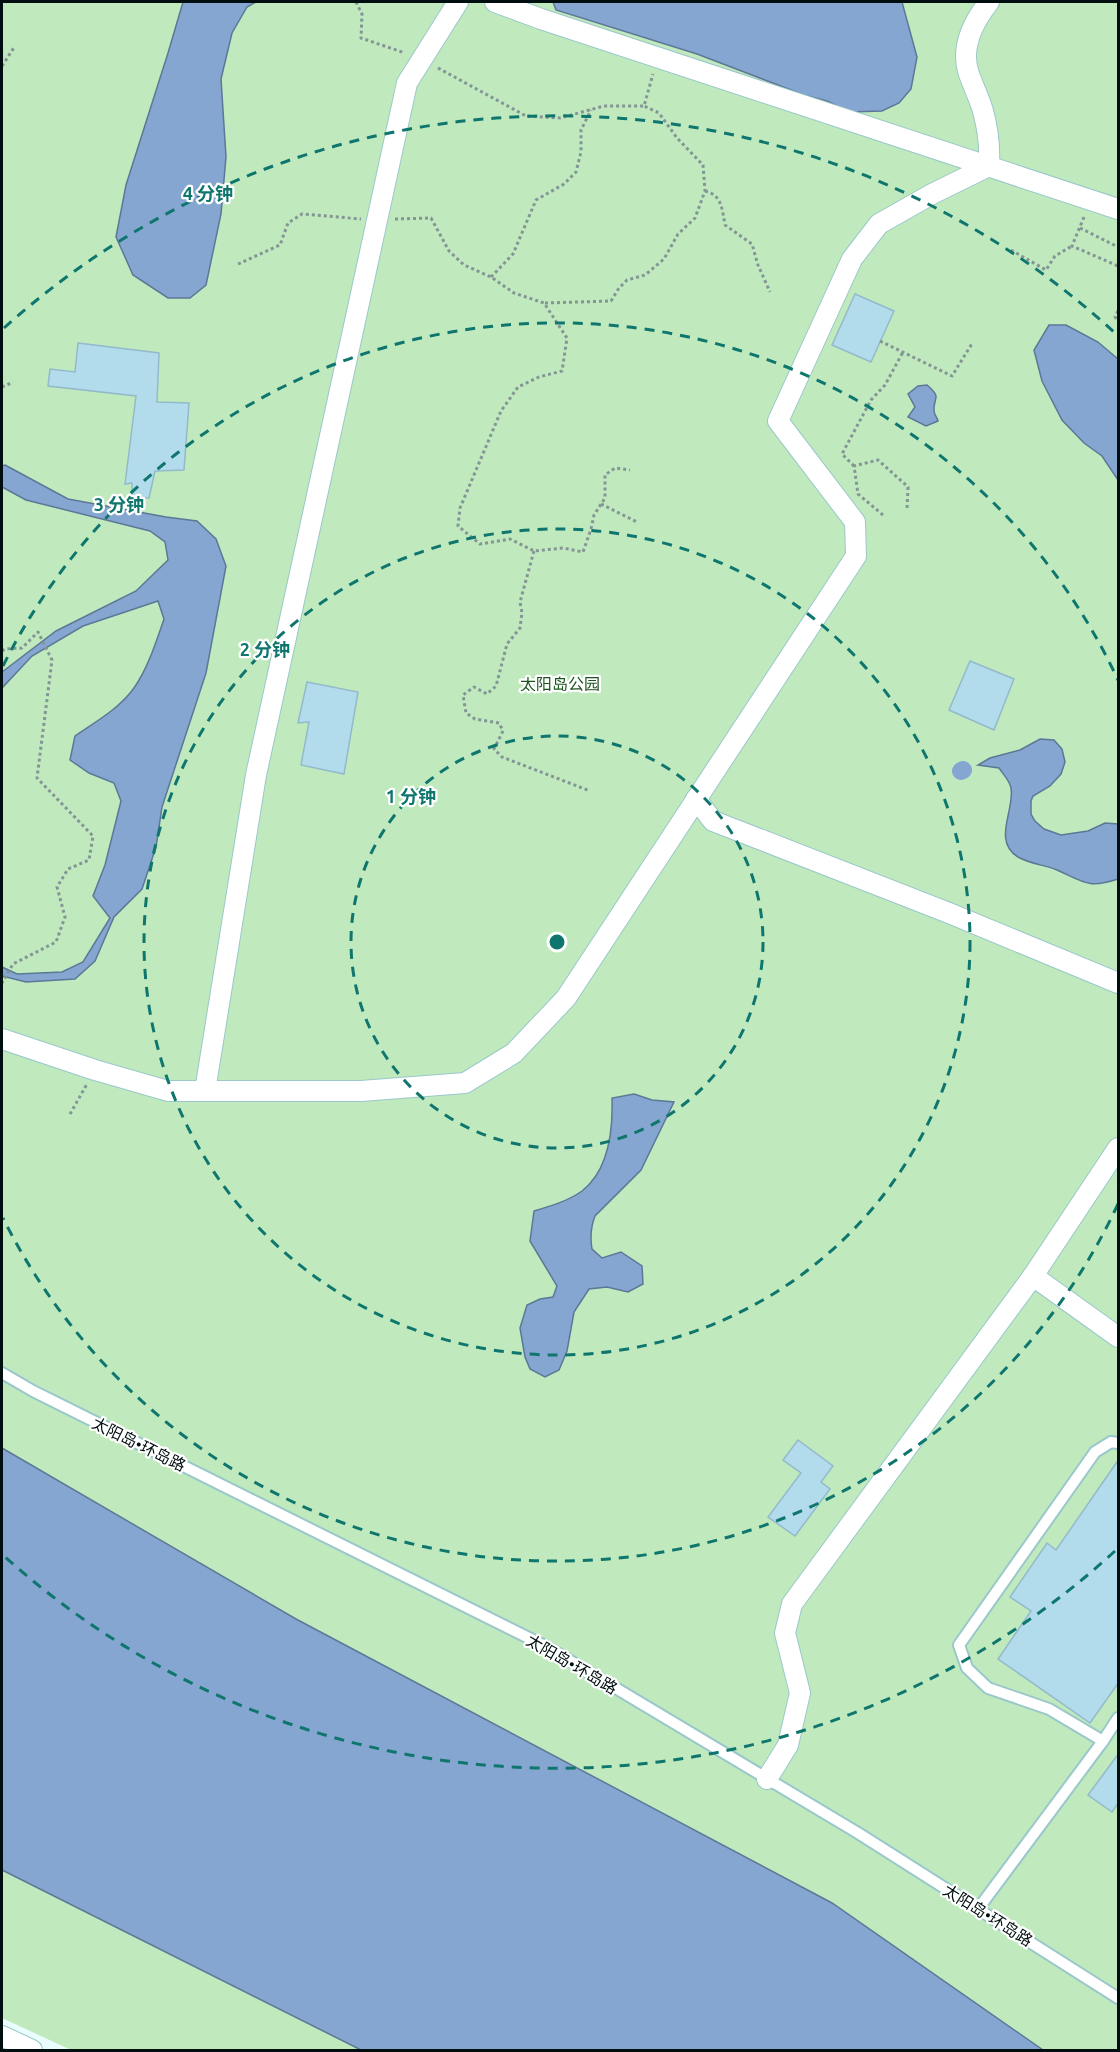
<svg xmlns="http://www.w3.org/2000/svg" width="1120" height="2052" viewBox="0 0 1120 2052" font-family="Ubuntu,'Noto Sans SC',sans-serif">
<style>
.green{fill:#c0e9be}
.water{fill:#84a6d0;stroke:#5d7896;stroke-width:1.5}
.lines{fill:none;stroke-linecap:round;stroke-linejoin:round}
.canal{stroke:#84a6d0;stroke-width:18}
.building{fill:#b2dbec;stroke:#92bacb;stroke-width:1.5}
.service-casing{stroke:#9ac8ca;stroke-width:14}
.minor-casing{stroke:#9ac8ca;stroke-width:22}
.path{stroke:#849595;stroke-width:3;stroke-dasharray:3 3;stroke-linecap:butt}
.service{stroke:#fff;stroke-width:10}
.minor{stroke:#fff;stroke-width:20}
.ring{fill:none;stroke:#0f766e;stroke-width:3;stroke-dasharray:10 8}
.labels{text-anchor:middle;stroke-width:4.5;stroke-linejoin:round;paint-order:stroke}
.park-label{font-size:16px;fill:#1c541e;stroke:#fff}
.street-label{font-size:16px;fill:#010e0f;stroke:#fff}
.centre{fill:#0f766e;stroke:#fff;stroke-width:3}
.ring-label{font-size:18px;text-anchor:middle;font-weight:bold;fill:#0f766e;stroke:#fff;stroke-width:4.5;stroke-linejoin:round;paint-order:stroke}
</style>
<rect width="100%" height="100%" fill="#eafdfd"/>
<g class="green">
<polygon points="2,2 1118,2 1118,2050 1043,2050 826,1900 296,1619 2,1448 2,1373 287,1516 2,1367"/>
<polygon points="2,1870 361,2050 71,2050 2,2018"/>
</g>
<g class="water">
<polygon points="183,2 256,2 247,7 232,33 221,79 226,157 221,214 206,285 190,298 168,298 133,275 116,237 126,185 168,53"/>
<polygon points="553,2 902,2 917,57 911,89 899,103 882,111 850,112 827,101 804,95 697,54 556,10"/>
<polygon points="1049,325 1066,325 1098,342 1118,359 1118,480 1102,456 1084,443 1062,420 1042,381 1034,350"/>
<path d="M927,385C943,399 933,396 934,411C934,414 937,417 938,421L926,426L908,417L915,407L908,394L918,386Z"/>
<path d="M5,465L68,499L166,517L197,521L216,539L226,566L206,673L162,807L156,847L142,889L114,917L95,961L75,979L26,982L2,976V967L17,974L62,972L83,962L110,918L93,896L105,865L121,801L114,783L89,773L70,760L75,736C95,722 119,709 134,688C148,668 156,642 164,619L158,601L83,626L32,656L2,688V672L56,631L136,591L168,560L165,542L150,531L26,500L2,487V466Z"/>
<path d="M1040,739L1054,740L1062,749L1065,762L1061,774L1050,786L1033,796L1031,801V814L1035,821L1044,829L1061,835L1088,831L1105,823L1118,824V879C1088,889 1084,882 1057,870C1045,865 1030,864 1018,857C992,841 1015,810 1011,788C1010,781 1003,774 999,768L978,765L990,758L1020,750Z"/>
<path d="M634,1094L652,1100L674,1102L641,1170L595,1216C591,1226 590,1237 592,1249L602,1258L621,1252L642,1266L643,1284L628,1292L607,1287L589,1289L574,1312L567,1351L559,1370L545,1377L530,1369L525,1357L520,1328L527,1305L540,1299L553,1297L557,1286L530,1241L534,1211C551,1206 568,1201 582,1191C609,1170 613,1129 612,1098Z"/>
<polygon points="2,1448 296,1619 832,1903 1043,2050 361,2050 2,1870"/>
</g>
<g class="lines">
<polyline class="canal" points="961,771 963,770"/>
</g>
<g class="building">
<polygon points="855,294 894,311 871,362 832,345"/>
<polygon points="78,343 159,353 157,402 189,403 184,470 155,471 149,498 132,497 132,483 125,484 136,396 48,386 50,369 75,372"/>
<polygon points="970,661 1014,679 994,730 949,710"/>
<polygon points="307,682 358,692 344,774 301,765 309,722 298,723"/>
<polygon points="798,1440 833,1466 821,1482 830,1489 795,1536 768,1517 801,1473 783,1460"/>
<polygon points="1119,1459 1119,1682 1090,1723 998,1659 1031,1611 1010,1597 1047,1543 1056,1550"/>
<polygon points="1119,1753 1119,1802 1112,1812 1088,1795"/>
</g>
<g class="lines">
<g class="service-casing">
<g id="service">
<polyline points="2,1373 33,1391 547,1647 858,1833 1118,1998"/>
<polyline points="1103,1741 1118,1718"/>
<polyline points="978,1909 1103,1741 1049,1709 988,1688 967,1668 959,1645 1095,1452 1111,1442 1118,1443"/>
</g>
</g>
<g class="minor-casing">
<g id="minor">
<polyline points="495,2 541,19 1118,209"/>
<polyline points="696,799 713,821 949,913 1118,983"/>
<path d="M2,1039L95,1070L168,1091H361L465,1083L514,1053L566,998L856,556L855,522L778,421L852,259L879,224L932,194L989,166C990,147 988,129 983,111C979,97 972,84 968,71C961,46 974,21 989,2"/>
<polyline points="205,1091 256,775 407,83 458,2"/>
<polyline points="1118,1148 1033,1276 1118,1337"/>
<polyline points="767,1779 788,1745 800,1693 785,1633 792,1604 1033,1276"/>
<polyline points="2,2036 32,2050"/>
</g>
</g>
<g class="path">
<polyline points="356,2 362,14 361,38 405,53"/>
<polyline points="2,66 15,46"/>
<polyline points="438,68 526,116 560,118 604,106 644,106 653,74"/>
<path d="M705,191C722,195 722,209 725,225L752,244L758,265L770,292"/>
<polyline points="1084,217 1072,246 1118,266"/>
<polyline points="395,219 431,218 449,251 464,265 491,277 514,293 544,303 567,338 562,371 539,377 518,387 501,411 460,508 458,526 480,544 510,539 534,551 563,548 583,552 591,529 594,515 605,498 605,475 615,468 630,470"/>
<polyline points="1080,228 1118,247"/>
<polyline points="1011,250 1046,270 1055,256 1072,246"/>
<polyline points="238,264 280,245 288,223 302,214 361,219"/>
<polyline points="491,277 513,254 536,200 564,184 576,172 581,152 581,130 591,110"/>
<polyline points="545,303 611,301 619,288 627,280 645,275 664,259 678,234 695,218 705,191 703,165 677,138 659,113 644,106"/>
<polyline points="1118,311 1115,317 1118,320"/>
<polyline points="880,341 952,376 973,342"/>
<polyline points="2,387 13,382"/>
<polyline points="854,466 842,454 871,400 885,385 903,352"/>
<polyline points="601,504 637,522"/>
<polyline points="883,515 858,494 854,466 878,460 908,487 907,509"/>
<polyline points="534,551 520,602 522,613 520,628 507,644 496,686 487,694 474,687 463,695 466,713 475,719 499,723 503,731 494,749 502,757 590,791"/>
<polyline points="2,651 5,649 22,648 38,632 52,660 37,778 93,836 89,860 68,869 57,887 65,917 56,942 13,964 2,983"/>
<polyline points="70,1114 87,1084"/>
</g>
<use href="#service" class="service"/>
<use href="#minor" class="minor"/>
</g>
<g class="ring">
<circle cx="557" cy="942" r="206"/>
<circle cx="557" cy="942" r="413"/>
<path d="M1118 1204A619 619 0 0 1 3 1218M3 666A619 619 0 0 1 1118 680"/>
<path d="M1115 1551A826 826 0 0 1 4 1556M4 328A826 826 0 0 1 1115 333"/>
</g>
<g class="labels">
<g class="park-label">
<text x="560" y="690">太阳岛公园</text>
</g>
<g class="street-label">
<text transform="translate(139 1444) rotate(26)" y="6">太阳岛•环岛路</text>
<text transform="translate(572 1664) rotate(30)" y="6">太阳岛•环岛路</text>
<text transform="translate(988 1915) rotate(32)" y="6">太阳岛•环岛路</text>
</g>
</g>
<circle cx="557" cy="942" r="9" class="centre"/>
<g class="ring-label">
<text x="208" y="200">4 分钟</text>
<text x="119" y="511">3 分钟</text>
<text x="265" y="656">2 分钟</text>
<text x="411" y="803">1 分钟</text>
</g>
<rect width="1120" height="2052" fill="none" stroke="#010e0f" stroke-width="6"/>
</svg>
